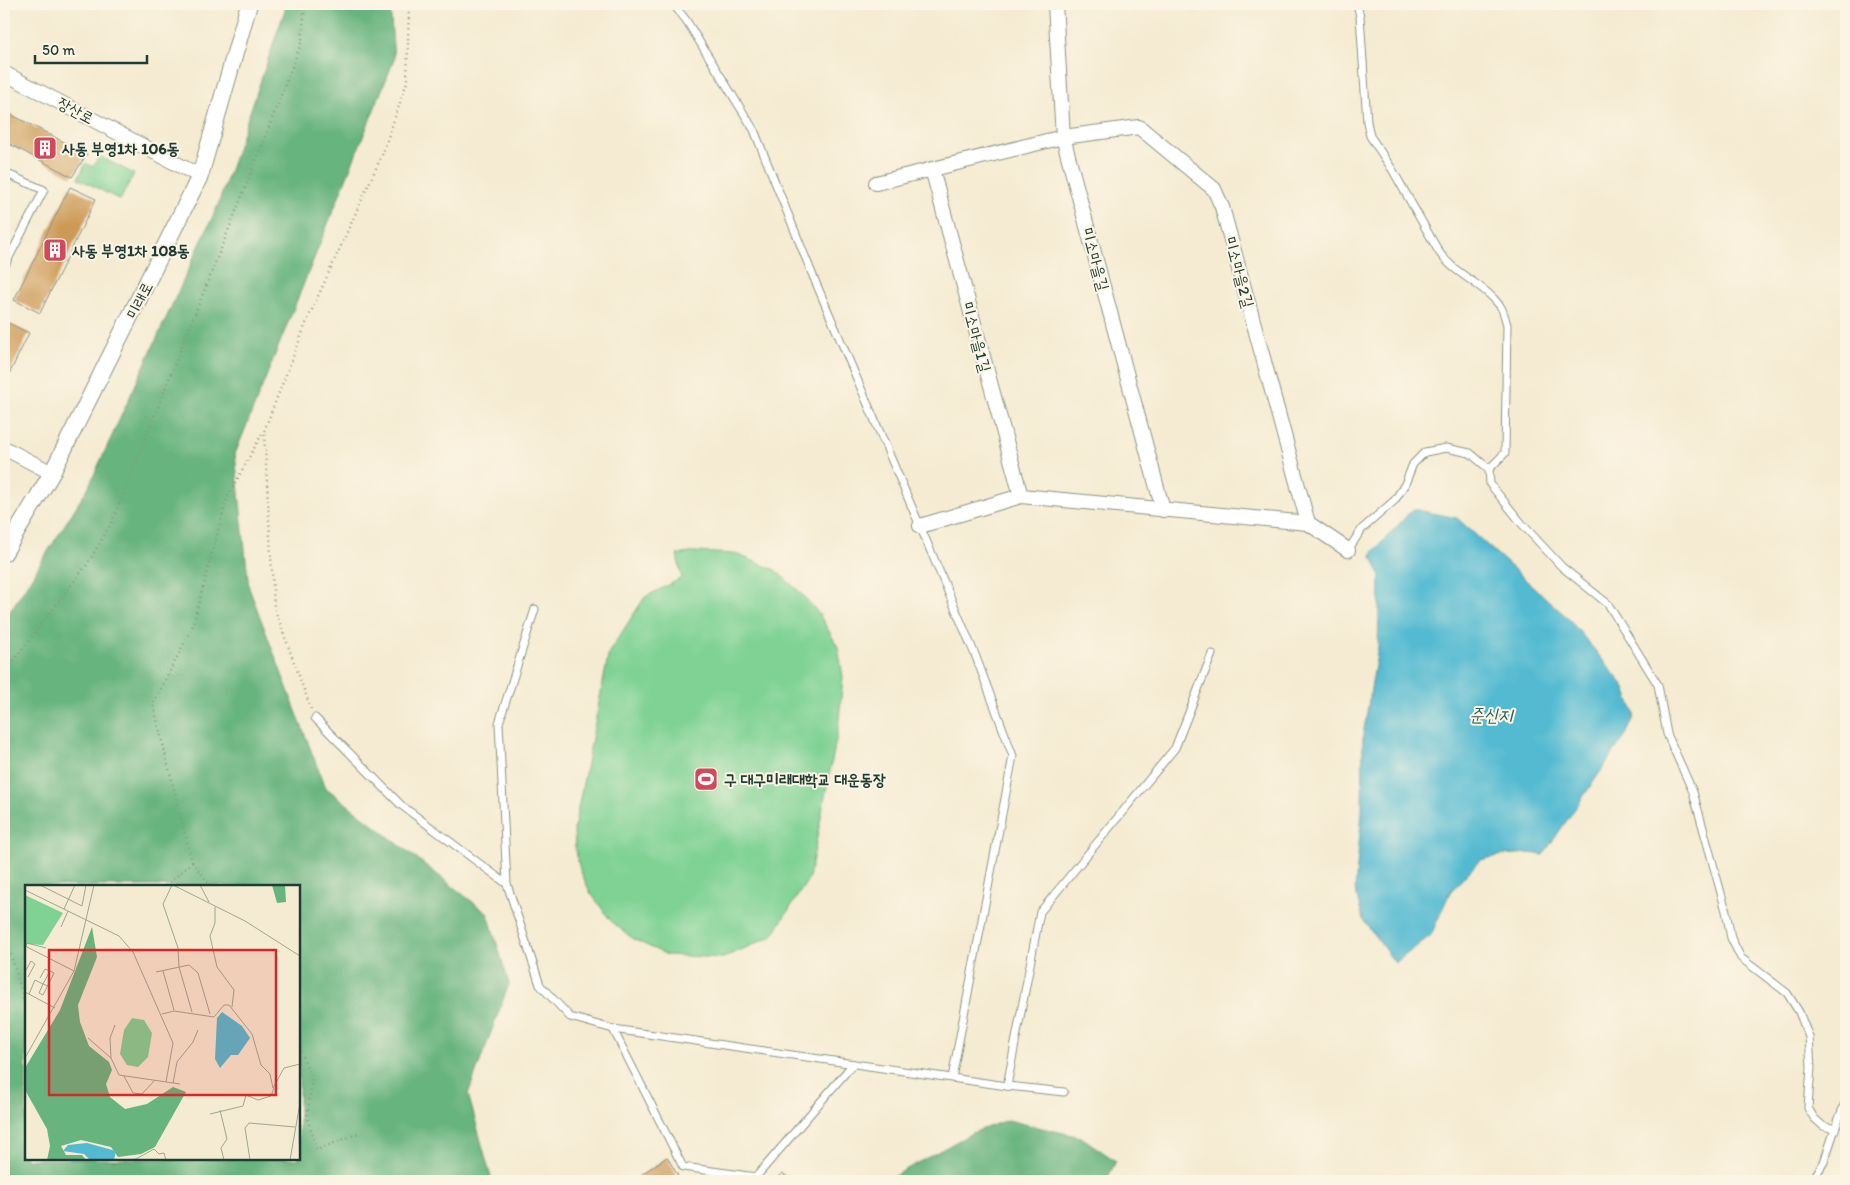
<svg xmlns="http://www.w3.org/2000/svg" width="1850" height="1185" viewBox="0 0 1850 1185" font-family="Itim,'Poor Story',sans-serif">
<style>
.green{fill:#7fd294;stroke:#4f8864}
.forest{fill:#67b47e;stroke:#437859;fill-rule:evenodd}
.water{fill:#53bad1;stroke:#397c82}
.building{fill:#cd9a57}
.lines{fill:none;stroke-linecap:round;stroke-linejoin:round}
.service-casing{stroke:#8a9483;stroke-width:9}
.minor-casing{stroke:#8a9483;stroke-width:16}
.tertiary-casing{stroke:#8a9483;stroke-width:18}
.path{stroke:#8a9483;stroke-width:2.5;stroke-dasharray:1 4;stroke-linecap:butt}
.service{stroke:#fff;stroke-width:7}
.minor{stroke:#fff;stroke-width:14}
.tertiary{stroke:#fff;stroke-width:16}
.labels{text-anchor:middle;stroke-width:4;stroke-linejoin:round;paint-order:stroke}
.street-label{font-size:16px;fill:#1f3d34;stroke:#fcf5e5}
.poi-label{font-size:16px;font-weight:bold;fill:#1f3d34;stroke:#fcf5e5;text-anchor:start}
.water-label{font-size:18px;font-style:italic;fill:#2c5c5b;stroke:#fcf5e5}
.inset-river{fill:none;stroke:#53bad1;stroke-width:2.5}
.inset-road{fill:none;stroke:#9fa593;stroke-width:1}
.view{fill:#d62828;fill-opacity:0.15;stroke:#d62828;stroke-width:2.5}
.inset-edge{fill:none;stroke:#1f3d34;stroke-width:2.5}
</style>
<rect width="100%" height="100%" fill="#fcf5e5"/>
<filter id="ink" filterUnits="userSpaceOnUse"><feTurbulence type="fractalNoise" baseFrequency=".02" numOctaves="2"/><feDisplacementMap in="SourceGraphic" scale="10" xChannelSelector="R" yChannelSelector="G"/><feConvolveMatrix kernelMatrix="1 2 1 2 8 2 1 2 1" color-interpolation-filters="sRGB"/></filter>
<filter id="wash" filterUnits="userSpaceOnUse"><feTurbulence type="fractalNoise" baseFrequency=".0096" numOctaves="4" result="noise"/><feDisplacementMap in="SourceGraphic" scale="20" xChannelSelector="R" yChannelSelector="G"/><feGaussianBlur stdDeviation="1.12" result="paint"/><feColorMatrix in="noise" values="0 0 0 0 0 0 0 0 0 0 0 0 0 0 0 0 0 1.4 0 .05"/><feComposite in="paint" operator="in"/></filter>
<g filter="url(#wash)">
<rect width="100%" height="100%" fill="#f5ebd2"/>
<g class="green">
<polygon points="99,156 134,174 120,200 78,178 86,163 93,167"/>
<polygon points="695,552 736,554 775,570 801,593 819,614 838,647 843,677 838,730 809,878 772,936 723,958 667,955 633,939 611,921 590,892 580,870 575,847 574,829 609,652 645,597 682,578 677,555"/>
</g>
<g class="forest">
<path d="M287,4H390L394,60L235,454L249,588L325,787L488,914L509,984L468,1094L492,1181H4V621L88,488L218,205ZM26,886H299V1159H26Z"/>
<polygon points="1007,1120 1081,1137 1116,1161 1106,1181 885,1181 972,1133"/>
</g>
<polygon class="water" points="1413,509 1457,518 1569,619 1624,686 1635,715 1627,733 1543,855 1530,853 1503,855 1480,860 1450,892 1431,935 1395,963 1363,920 1355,889 1362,812 1363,735 1378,648 1380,576 1371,554"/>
<g id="blocks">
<g class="building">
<polygon points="4,111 87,154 72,177 4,141"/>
<polygon points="70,187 96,199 40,313 14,300"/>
<polygon points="4,321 29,333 4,385"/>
<polygon points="667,1157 681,1181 632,1181"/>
<polygon points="783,1173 789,1181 772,1181"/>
</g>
</g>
</g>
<g filter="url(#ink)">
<use href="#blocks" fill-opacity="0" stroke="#8a9483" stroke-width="1"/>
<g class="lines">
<g class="service-casing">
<g id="service">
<polyline points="673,4 686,20 754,130 813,276 976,657 1013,756 952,1078"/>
<path d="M1357,4L1360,16L1367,122L1370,136L1392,169L1439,252C1455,275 1484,284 1500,306C1504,311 1505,319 1507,325L1505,453L1489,469"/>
<polyline points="4,267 44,190 7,174"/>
<polyline points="1348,550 1362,529 1395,500 1405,484 1413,464 1425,452 1446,448 1470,453 1489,469 1490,484 1523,525 1562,567 1608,604 1658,685 1667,734 1693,792 1726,911 1731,938 1741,958 1787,993 1799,1012 1809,1037 1811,1067 1808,1108 1814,1118 1823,1126 1835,1129 1846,1100"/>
<polyline points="535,609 499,723 507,884 540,985 570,1017 613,1029 1007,1086 1064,1092"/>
<polyline points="315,718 401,805 507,884"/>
<polyline points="613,1029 683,1167 756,1177 853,1064"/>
<polyline points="1007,1086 1040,912 1175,748 1212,654"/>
<polyline points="1606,1181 1611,1181"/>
<polyline points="1812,1181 1824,1162 1835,1129"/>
</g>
</g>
<g class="minor-casing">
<g id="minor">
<polyline points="1055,4 1063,137 1163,510"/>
<polyline points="4,73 200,176"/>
<polyline points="932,169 1021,496"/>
<polyline points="876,183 1063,137 1139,127 1214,189 1222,207 1308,523"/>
<polyline points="4,448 52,473"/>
<polyline points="920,526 1021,496 1308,523 1348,550"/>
</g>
</g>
<g class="tertiary-casing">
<polyline id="tertiary" points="4,553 52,473 200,176 249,4"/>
</g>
<g class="path">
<polyline points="4,673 88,563 111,524 248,181 302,41 305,4"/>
<polyline points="311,709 274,607 264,431 307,321 382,155 407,82 409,4"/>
<polyline points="192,862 211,886"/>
<polyline points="166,886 192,862 153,704 192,628 227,498 263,432"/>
<polyline points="4,930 26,1008"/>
<polyline points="299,1047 312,1079 307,1117 317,1150 361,1132"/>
</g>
<use href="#service" class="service"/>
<use href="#minor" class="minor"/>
<use href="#tertiary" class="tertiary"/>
</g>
</g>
<defs>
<g id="building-square" transform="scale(1.25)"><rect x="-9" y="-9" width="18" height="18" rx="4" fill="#d1495b" stroke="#fcf5e5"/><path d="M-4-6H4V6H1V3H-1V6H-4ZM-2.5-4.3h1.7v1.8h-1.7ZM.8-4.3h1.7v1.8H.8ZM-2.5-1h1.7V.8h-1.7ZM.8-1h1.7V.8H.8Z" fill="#fff"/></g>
<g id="stadium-square" transform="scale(1.25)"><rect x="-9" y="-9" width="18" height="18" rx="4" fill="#d1495b" stroke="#fcf5e5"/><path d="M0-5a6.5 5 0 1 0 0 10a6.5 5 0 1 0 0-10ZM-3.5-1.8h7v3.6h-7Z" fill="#fff"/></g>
</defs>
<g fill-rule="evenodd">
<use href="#building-square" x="45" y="148"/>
<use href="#building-square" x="55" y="250"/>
<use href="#stadium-square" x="706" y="779"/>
</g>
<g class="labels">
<g class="street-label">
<text transform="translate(76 110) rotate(28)" y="6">장산로</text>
<text transform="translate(1096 259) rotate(75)" y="6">미소마을길</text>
<text transform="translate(1240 272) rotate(75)" y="6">미소마을2길</text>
<text transform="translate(139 300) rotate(-63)" y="6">미래로</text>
<text transform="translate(977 337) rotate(75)" y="6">미소마을1길</text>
</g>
<g class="poi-label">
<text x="62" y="154">사동 부영1차 106동</text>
<text x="72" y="256">사동 부영1차 108동</text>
<text x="724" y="785">구 대구미래대학교 대운동장</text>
</g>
<g class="water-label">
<text x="1491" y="721">준신지</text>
</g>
</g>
<g transform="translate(25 885)">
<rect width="275" height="275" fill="#f5ebd2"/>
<path d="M0,10L38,28L18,60L0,59ZM107,133L119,135L127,148L123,172L113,182L102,180L95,169L99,145Z" fill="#7fd294"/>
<path d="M247,0H260L261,17L252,18ZM67,42L72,72L53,120L55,137L64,161L84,177L87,185L81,199L85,212L100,224L122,219L148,202L161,207L130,262L116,269L93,272L86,262L56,255L36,261L41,270H57L61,275H22L25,261L22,244L0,205V183L35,125Z" fill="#67b47e"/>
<path d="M197,127L217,141L225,153L213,170H206L195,183L190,174L192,133ZM62,258L91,266L89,275H65L59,269L38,266L43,260Z" fill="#53bad1"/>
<path class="inset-river" d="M275,240V259"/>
<path class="inset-road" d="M15,0L57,21L61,0M147,0L138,19L153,63L154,82L167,127M148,0L220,36L275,71M175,0L184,17M0,5L94,51L108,67L148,158L141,197M190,22V38L185,51L192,82L209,105L207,122M39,24L50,0M36,42L43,26M0,61L49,86M1,61L2,58L21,63M138,86L149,125M0,87L6,76L10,79L3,92M131,87L164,80L173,88L185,129M23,101L18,99L14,108L18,110L29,88L25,86M0,107L30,123M4,109L10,95L18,99L25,86L20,84L15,93M137,129L149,126L189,132L199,120H204L227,149L236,180L245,189L248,203L259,183L275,179M90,140L85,153L86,173L94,190L155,199M63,153L86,173M0,173L49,86L69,0M99,191L108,208L117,209L129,196M148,198L152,177L168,157L173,145M195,225L202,254L196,263L199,275M185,229L218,221L221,210L233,215L246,211L249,203M100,275L111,274L129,264L134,269L139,268L141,275M225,275L220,243L224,238L270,242M265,275L275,218"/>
<path class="view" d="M24,65H251V210H24Z"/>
<rect width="275" height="275" class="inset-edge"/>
</g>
<rect width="1850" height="1185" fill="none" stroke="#fcf5e5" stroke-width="20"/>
<path d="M35 55v8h112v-8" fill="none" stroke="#1f3d34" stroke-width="2.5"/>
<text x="42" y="55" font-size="15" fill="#1f3d34" stroke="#fcf5e5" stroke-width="4" paint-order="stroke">50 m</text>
</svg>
